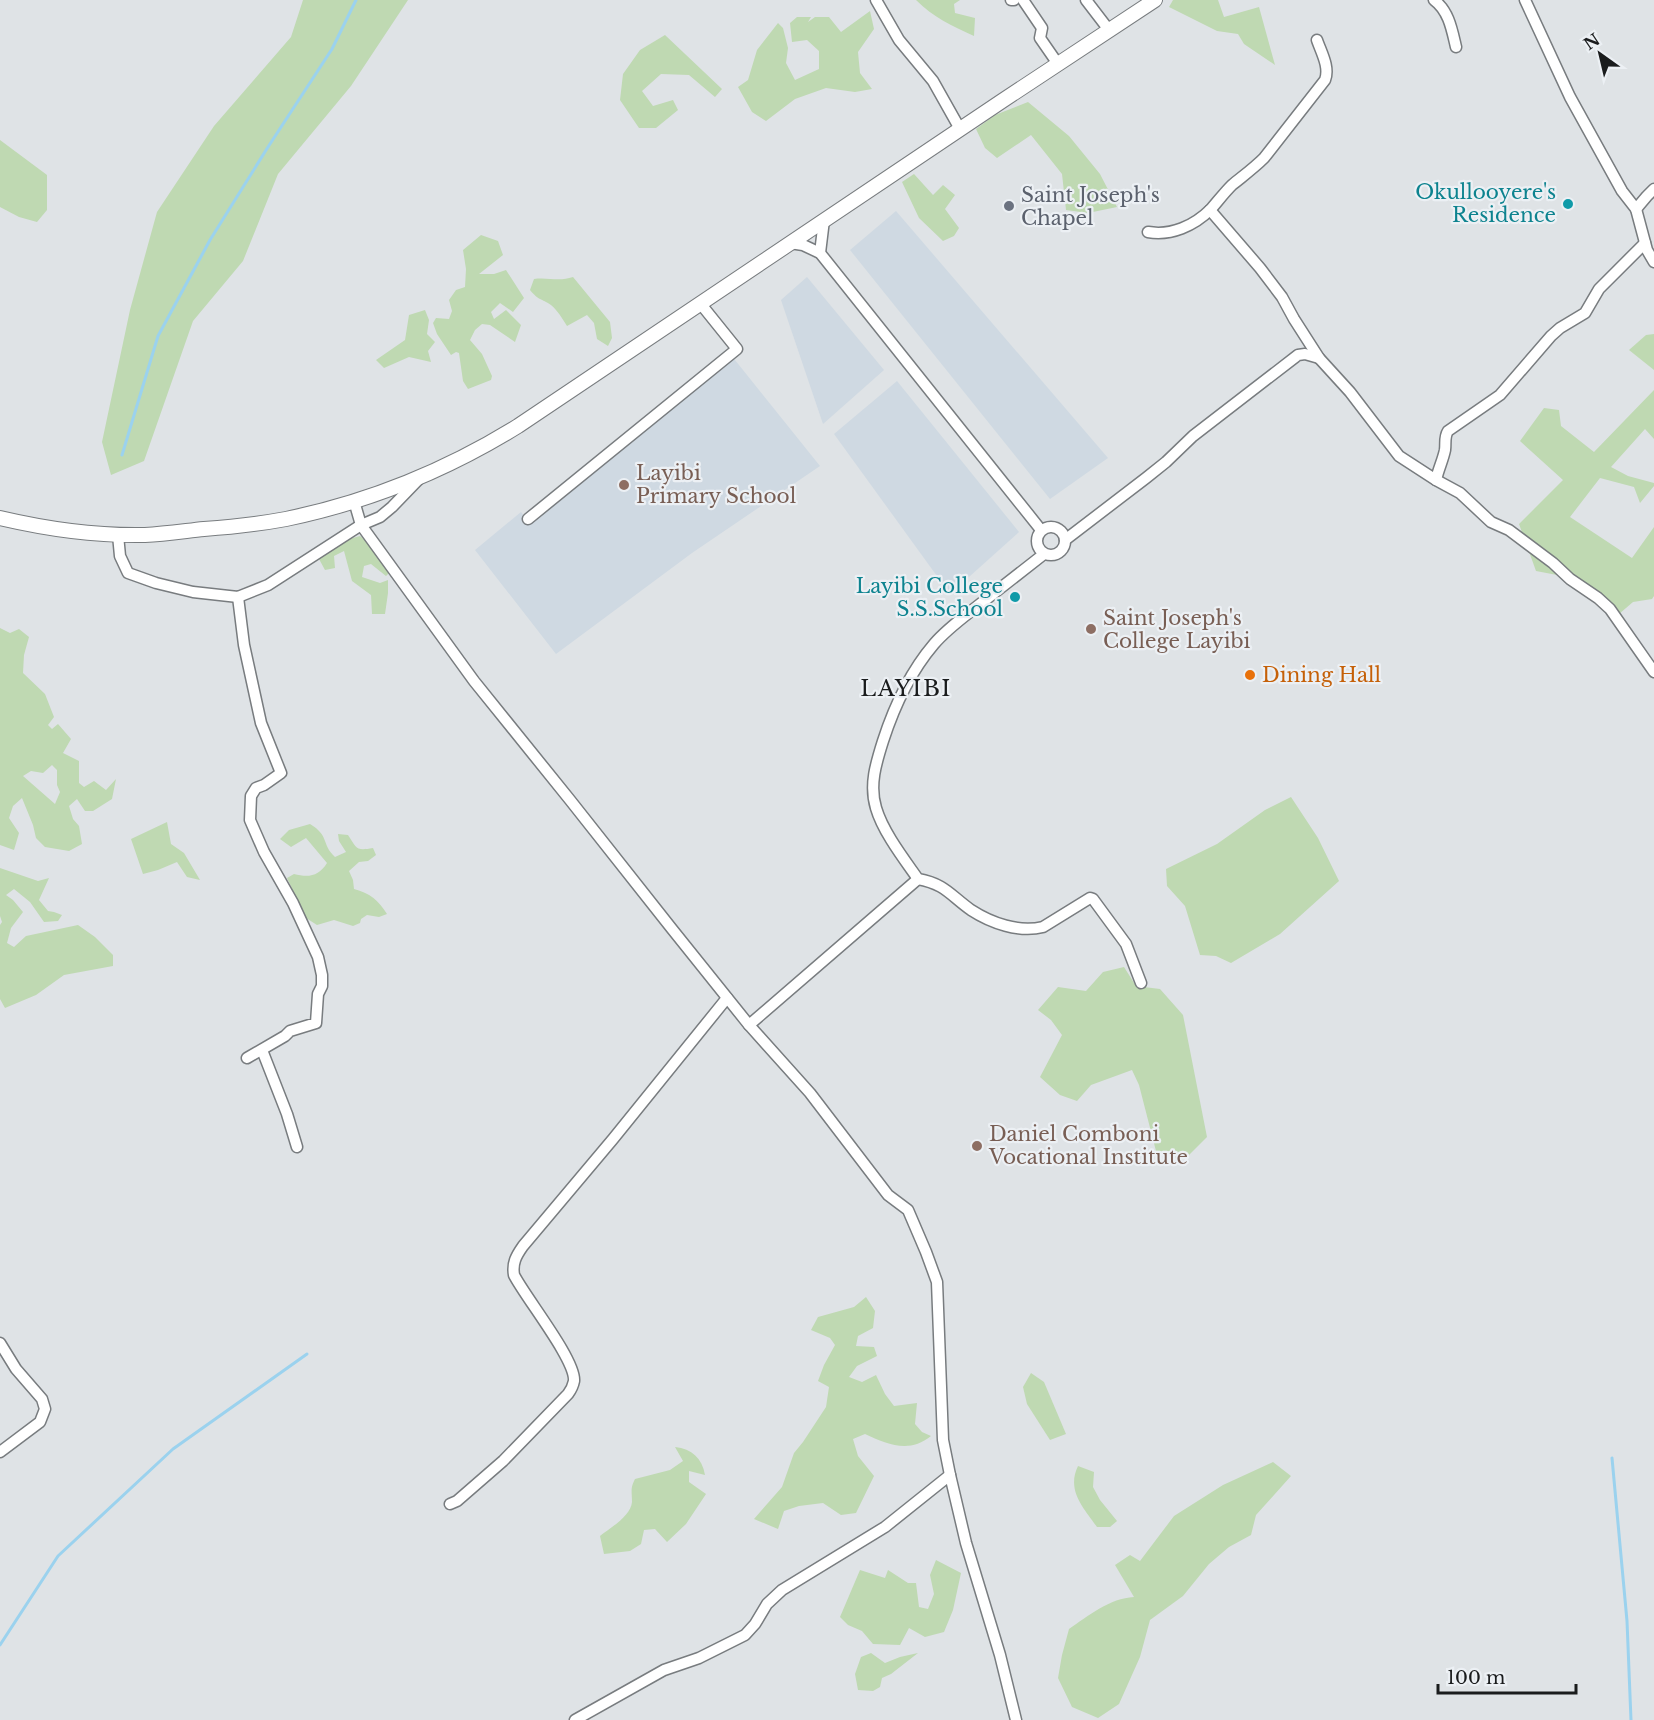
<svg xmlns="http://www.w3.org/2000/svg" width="1654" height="1720" viewBox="0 0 1654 1720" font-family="'Libre Baskerville',serif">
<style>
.built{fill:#cfd9e2}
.green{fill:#bfd9b2;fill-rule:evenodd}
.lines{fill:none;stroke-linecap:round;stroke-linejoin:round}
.stream{stroke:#9bd2ee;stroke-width:3}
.minor-casing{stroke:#787c7f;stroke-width:13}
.tertiary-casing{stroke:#787c7f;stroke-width:16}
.minor{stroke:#fff;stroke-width:10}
.tertiary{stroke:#fff;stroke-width:14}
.culture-dot{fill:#0f9aa8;stroke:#ecf0f4;stroke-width:2}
.worship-dot{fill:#6b7280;stroke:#ecf0f4;stroke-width:2}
.education-dot{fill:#8d6e63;stroke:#ecf0f4;stroke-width:2}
.food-dot{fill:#e8710a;stroke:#ecf0f4;stroke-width:2}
.labels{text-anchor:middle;stroke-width:4.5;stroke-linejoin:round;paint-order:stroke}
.culture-label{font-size:20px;fill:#0d838f;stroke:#ecf0f4;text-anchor:end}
.worship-label{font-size:20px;fill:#5b616d;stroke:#ecf0f4;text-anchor:start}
.education-label{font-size:20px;fill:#785e54;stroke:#ecf0f4;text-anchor:start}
.food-label{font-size:20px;fill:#c56008;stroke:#ecf0f4;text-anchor:start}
.quarter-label{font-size:22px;letter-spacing:1.5px;fill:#1a1c1d;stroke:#ecf0f4}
</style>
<rect width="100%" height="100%" fill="#dfe3e6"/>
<g class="built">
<polygon points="896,211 1108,458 1050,499 850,250"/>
<polygon points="807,277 884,370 823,424 781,300"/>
<polygon points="731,355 820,466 692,553 556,654 475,550 521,512 529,522"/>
<polygon points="897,381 1019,532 950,594 834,434"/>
</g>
<g class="green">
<polygon points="303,0 408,0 351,86 278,174 243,261 193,321 144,461 111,475 102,442 130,310 157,212 214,126 291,37"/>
<path d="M916,0H960L954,4L955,13L975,18L974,36C952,26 933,17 916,0Z"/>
<polygon points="1173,0 1218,0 1224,17 1259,7 1275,65 1244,44 1238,34 1217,31 1169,7"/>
<polygon points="870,11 874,29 858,52 860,73 872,89 855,92 826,88 795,99 766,121 752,112 738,87 748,80 757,50 778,23 783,28 788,48 786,63 795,80 819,69 819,51 807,40 792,42 790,23 797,17 811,17 808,22 815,17 829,17 841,32"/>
<polygon points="665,35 722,89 715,97 689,75 661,74 642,91 653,106 673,100 678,110 656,128 639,128 620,100 623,74 640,50"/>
<polygon points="1028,102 1069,136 1100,174 1117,207 1088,213 1066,210 1062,174 1031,135 997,158 985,148 976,129 995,115"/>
<polygon points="0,140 47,175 47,210 37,222 19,217 0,207"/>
<polygon points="914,174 933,195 943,185 955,195 945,209 959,228 954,236 943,241 919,218 902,182"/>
<polygon points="481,235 498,241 503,255 479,274 494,274 506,270 524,298 513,312 500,303 491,312 494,319 506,310 521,325 515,342 490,325 482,324 475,330 470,340 482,354 492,376 491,380 468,389 463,381 459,353 456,352 451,355 437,334 433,323 436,318 449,319 452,311 449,300 456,290 465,287 466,269 463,250"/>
<path d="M573,277L610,322L612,338L608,346L597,339L594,323L587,315L567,326C562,318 558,311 551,305C541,298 539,301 530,290L534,279C548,277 559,282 573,277Z"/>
<polygon points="425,310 429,320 427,334 435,342 428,351 431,362 409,357 384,368 376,360 405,340 409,315"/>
<polygon points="1654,334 1654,370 1629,350 1646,335"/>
<polygon points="1654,390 1654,439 1645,429 1611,467 1628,476 1654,483 1654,486 1640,503 1634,487 1600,478 1570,517 1632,558 1654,527 1654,596 1652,599 1633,602 1619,614 1578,579 1536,571 1519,524 1563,480 1520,441 1544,408 1559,410 1561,426 1594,452"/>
<polygon points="360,536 372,546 391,571 386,576 371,564 364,566 362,577 380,583 388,580 388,593 385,614 372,614 371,595 352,581 344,551 334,556 335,568 325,570 319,559 342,541"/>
<path d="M0,628L10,633L19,629L29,637L24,655L23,673L45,694L54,717L48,725L52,729L58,724L71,739L63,753L79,761V783L84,787L94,781L106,790L116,779L112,799L93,811H85L77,799L69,806L73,819L79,826L82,844L69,851L45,847L36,838L33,825L22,798L13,806L9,818L19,833L14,850L0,845ZM52,765L57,770V785L60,792L55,804L23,776L31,771L43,773Z"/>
<polygon points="1291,797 1318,838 1339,881 1280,934 1231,963 1216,956 1200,955 1185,906 1167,886 1166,869 1217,844 1265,810"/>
<polygon points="167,822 171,844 184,853 200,880 187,877 177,862 158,870 143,874 131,839"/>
<path d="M310,824C330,836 321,844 335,857L346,852L339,841L338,834L348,835C357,849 356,851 373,848L376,855L368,861L359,862L349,871L353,880L354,889C370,893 378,900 387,914L379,917L367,915L361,919L360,923L353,926L334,920L317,925L306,918L287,878L294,874C309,878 319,876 327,863L306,838L291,847L280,839L289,830Z"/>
<polygon points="0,868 38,881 49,878 39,900 48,911 54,912 62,915 58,921 44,922 30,902 14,889 6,895 13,900 23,912 11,928 7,943 14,947 26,936 78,925 95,937 113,955 113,966 64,975 36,995 5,1008 0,999 0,925 2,922 0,916"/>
<polygon points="1124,967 1136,986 1160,989 1183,1015 1207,1137 1187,1157 1171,1158 1156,1151 1139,1085 1132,1070 1091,1085 1077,1101 1060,1095 1040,1077 1062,1035 1051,1020 1038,1010 1058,987 1086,991 1103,972"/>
<path d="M866,1297L875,1311L873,1328L858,1336L856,1346L874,1347L877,1356L857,1366L849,1377L862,1382L876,1375L885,1394L894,1406L917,1403L915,1424L922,1432L931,1436C909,1454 887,1444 865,1434L853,1439L858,1456L874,1476L856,1513L841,1515L823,1503L799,1506L784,1511L778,1529L754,1519L782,1487L794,1453L803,1442L826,1407L829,1387L818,1381L824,1365L835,1345L830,1338L811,1330L818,1317L854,1307Z"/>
<polygon points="1031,1373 1044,1382 1066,1434 1050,1440 1027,1404 1023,1387"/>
<path d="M675,1447C692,1449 702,1458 705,1475L689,1471V1482L706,1494L686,1524L667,1542L655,1529L644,1530L641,1544L630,1551L604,1554L600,1536C610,1528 631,1516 632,1502C632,1491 630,1489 635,1479L670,1470L683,1461Z"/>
<path d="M1273,1462L1291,1476L1256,1515L1251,1535L1229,1547L1209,1564L1183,1596L1150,1620L1140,1657L1119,1704L1098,1718L1072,1707L1058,1678L1062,1655L1069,1629C1088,1616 1110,1598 1134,1597L1115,1565L1130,1555L1140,1561L1174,1516L1223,1485Z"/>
<path d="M1078,1466L1094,1472L1093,1487L1100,1500L1117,1521L1110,1527H1097C1084,1508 1066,1491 1078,1466Z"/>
<polygon points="936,1560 961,1573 953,1610 944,1632 925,1637 909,1628 900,1645 873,1644 862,1631 848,1625 840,1617 860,1570 885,1578 888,1570 908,1583 916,1583 919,1607 928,1609 934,1594 930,1575"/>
<polygon points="871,1653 885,1663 900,1657 918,1653 891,1674 882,1678 880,1687 873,1691 858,1690 855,1674 861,1657"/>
</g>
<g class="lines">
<g class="stream">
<polyline points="122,455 158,336 210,240 268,147 332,49 356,0"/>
<polyline points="1612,1458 1627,1621 1631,1720"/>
<polyline points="0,1645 58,1556 173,1449 307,1354"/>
</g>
<g class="minor-casing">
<g id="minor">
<polyline points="876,0 899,40 933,81 960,129"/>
<polyline points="1011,0 1014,0"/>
<polyline points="1023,0 1042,28 1040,38 1058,64"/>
<polyline points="1086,0 1109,30"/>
<path d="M1434,0C1449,11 1452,30 1456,47"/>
<polyline points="1525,0 1570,97 1622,191 1636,209 1647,250 1654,262"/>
<polyline points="1636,209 1647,196 1654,189"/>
<polyline points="1210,210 1260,268 1282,297 1294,319 1319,358 1350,392 1399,456 1436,480 1460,493 1491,522 1509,530 1553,563 1570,579 1598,598 1610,609 1654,672"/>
<path d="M1148,232C1171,236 1194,226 1211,209C1218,201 1224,193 1232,185C1243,176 1254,168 1264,158L1325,80C1330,67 1321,52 1317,40"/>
<polyline points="790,243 803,245 820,253 1041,530"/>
<polyline points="820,253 824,220"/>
<path d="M1436,480C1438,470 1443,460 1445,450C1446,443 1444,437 1448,431L1500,395L1551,336L1560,328L1585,313L1599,289L1645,243"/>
<polyline points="354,501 361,525 474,681 570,800 672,929 749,1025 810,1093 888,1195 908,1210 926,1252 937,1282 943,1440 950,1475 966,1543 1000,1655 1016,1720"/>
<polyline points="528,519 737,349 700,303"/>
<circle cx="1051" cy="541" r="14"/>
<polyline points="118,535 120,556 128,573 156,583 193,592 238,597 268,585 361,525 380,517 392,507 419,479"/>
<polyline points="1065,540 1146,478 1166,462 1193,436 1298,355 1305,354 1319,358"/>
<path d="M1044,554C1021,572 998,590 975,608C961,619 946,630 934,644C911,671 894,707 883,741C876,763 869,785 876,808C883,832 904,859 918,879C945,884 950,895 971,910C991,923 1019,933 1043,927L1090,898L1093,899L1126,944L1141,983"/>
<polyline points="238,597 244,645 261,723 281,773 264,785 256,788 251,796 250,820 264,852 293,903 318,957 322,975 322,986 318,994 316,1023 290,1031 285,1036 247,1058"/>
<polyline points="749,1025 918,879"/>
<polyline points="262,1050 287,1114 297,1147"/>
<polyline points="0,1343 16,1369 42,1399 45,1409 40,1422 0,1452"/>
<path d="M450,1504L457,1501L503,1461L568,1394C571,1390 573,1386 574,1381C576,1360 525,1297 514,1275C512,1263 516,1256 523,1246L613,1139L727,998"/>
<polyline points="575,1720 664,1670 699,1658 745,1635 755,1624 767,1604 782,1590 885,1527 950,1475"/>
</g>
</g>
<g class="tertiary-casing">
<path id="tertiary" d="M0,518C47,529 96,536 145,535C165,534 185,531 204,529C232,527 259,524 286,519C368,502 447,470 518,426L1002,101L1155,0"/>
</g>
<use href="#minor" class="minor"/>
<use href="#tertiary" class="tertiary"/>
</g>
<g class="culture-dot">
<circle cx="1568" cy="204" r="6"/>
<circle cx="1015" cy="597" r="6"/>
</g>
<circle class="worship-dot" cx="1009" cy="206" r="6"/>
<g class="education-dot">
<circle cx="624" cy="485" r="6"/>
<circle cx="1091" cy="629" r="6"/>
<circle cx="977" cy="1146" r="6"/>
</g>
<circle class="food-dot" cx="1250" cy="675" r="6"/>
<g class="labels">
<g class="culture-label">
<text x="1556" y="199">Okullooyere's<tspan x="1556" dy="23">Residence</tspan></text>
<text x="1003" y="593">Layibi College<tspan x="1003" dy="23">S.S.School</tspan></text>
</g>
<g class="worship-label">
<text x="1021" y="202">Saint Joseph's<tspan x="1021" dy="23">Chapel</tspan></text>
</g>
<g class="education-label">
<text x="636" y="480">Layibi<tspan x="636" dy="23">Primary School</tspan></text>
<text x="1103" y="625">Saint Joseph's<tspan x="1103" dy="23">College Layibi</tspan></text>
<text x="989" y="1141">Daniel Comboni<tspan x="989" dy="23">Vocational Institute</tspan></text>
</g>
<g class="food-label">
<text x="1262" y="682">Dining Hall</text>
</g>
<g class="quarter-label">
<text x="906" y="696">LAYIBI</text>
</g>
</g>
<g transform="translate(1600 54) rotate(326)" stroke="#ecf0f4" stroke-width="4.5" paint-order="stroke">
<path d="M0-4.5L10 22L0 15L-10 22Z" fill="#1a1c1d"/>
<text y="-9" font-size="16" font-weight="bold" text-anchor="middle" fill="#1a1c1d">N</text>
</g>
<path d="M1438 1684v9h138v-9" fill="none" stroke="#1a1c1d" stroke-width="3"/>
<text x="1447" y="1684" font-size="18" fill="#1a1c1d" stroke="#ecf0f4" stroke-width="4.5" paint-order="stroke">100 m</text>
</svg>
